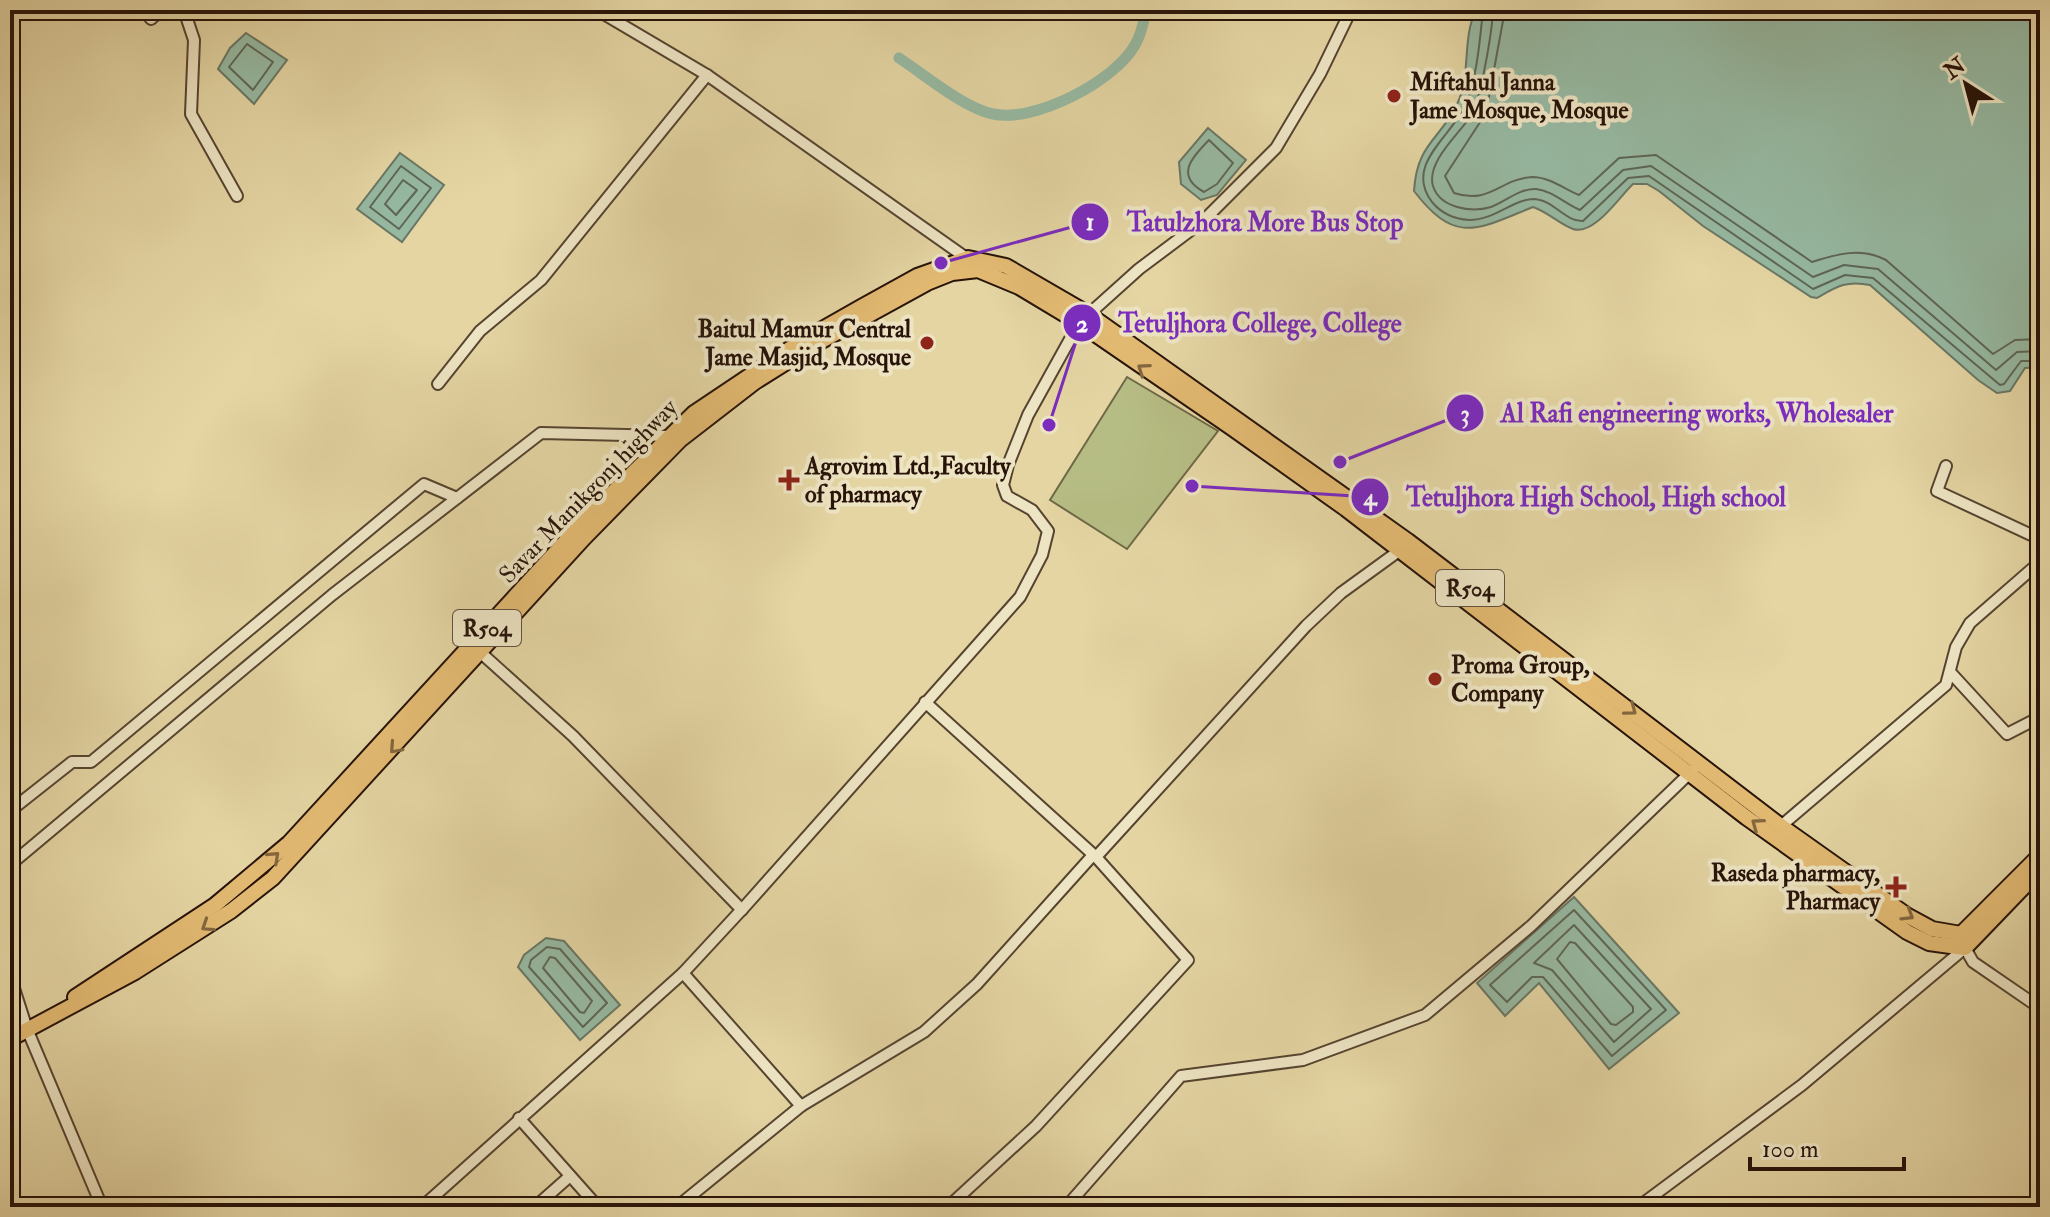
<svg xmlns="http://www.w3.org/2000/svg" width="2050" height="1217" viewBox="0 0 2050 1217" font-family="'IM FELL Double Pica',serif">
<style>
.green{fill:#b6bd84;stroke:#6e6846;stroke-width:2}
.water{fill:#96b9a2;stroke:#6a7765;stroke-width:2}
.lines{fill:none;stroke-linecap:round;stroke-linejoin:round}
.shore{stroke:#5e6656;stroke-width:2}
.canal{stroke:#96b9a2;stroke-width:11}
.minor-casing{stroke:#564430;stroke-width:14}
.major-casing{stroke:#271309;stroke-width:18}
.minor{stroke:#ede4c3;stroke-width:10}
.major{stroke:#e2ba72;stroke-width:14}
.oneway{stroke:#84663e}
.poi-dot{fill:#8f2418;stroke:#ede4c3;stroke-width:3}
.labels{text-anchor:middle;stroke-width:8;stroke-linejoin:round;paint-order:stroke}
.shield{fill:#ede4c3;stroke:#625241;stroke-width:2}
.shield-label{font-size:22px;font-weight:bold;fill:#271309}
.poi-label{font-size:24px;font-weight:bold;fill:#271309;stroke:#ede4c3;text-anchor:start}
.street-label{font-size:24px;fill:#271309;stroke:#ede4c3}
.leader{fill:none;stroke:#7b2cbf;stroke-width:3}
.callout-dot{fill:#7b2cbf;stroke:#ede4c3;stroke-width:3}
.mark-label{font-size:24px;text-anchor:middle;font-weight:bold;fill:#fff}
.callout-label{font-size:26px;text-anchor:middle;font-weight:bold;fill:#7b2cbf;stroke:#ede4c3;stroke-width:8;stroke-linejoin:round;paint-order:stroke}
</style>
<rect width="100%" height="100%" fill="#e4d5a3"/>
<filter id="stains"><feTurbulence type="fractalNoise" baseFrequency=".0025" numOctaves="4"/><feColorMatrix values="0 0 0 0 .2 0 0 0 0 .09 0 0 0 0 .02 0 0 0 .5 -.17"/></filter>
<radialGradient id="worn" r=".72"><stop offset=".6" stop-color="#630" stop-opacity="0"/><stop offset="1" stop-color="#630" stop-opacity=".3"/></radialGradient>
<polygon class="green" points="1127,377 1218,431 1127,549 1050,500"/>
<g class="water">
<path d="M1476,10H2040V367L2025,368L2010,391L1997,393L1978,380L1870,285C1846,280 1836,287 1817,298L1811,297L1703,226L1659,191L1647,184H1633C1619,197 1594,236 1573,229C1559,224 1548,212 1533,207C1478,229 1456,246 1414,191C1417,142 1441,140 1458,102C1471,73 1462,38 1476,10Z"/>
<polygon points="246,33 287,60 254,104 218,69 230,48"/>
<polygon points="1208,128 1246,160 1217,195 1201,200 1181,184 1179,162"/>
<polygon points="400,153 444,185 402,242 357,209"/>
<polygon points="1574,897 1679,1013 1609,1069 1539,983 1505,1016 1477,983"/>
<polygon points="546,938 564,941 620,1005 580,1040 518,967 524,955"/>
</g>
<g class="lines">
<g class="shore">
<path d="M1483,10C1480,39 1477,79 1465,106C1450,138 1404,165 1432,202C1441,213 1455,219 1469,220C1495,220 1512,200 1533,199C1553,199 1565,222 1583,221L1628,178L1649,176L1813,289L1845,275L1873,278L2000,385L2004,384L2021,361H2040"/>
<path d="M1493,10C1492,32 1481,100 1470,117C1459,134 1426,162 1433,186C1440,208 1471,213 1491,207C1505,202 1520,188 1536,189C1553,191 1565,204 1580,210L1623,170L1651,166L1813,277L1844,265L1878,269L1996,370L2017,352L2040,351"/>
<path d="M1505,10L1486,113L1445,176L1454,193C1490,205 1500,179 1532,177C1550,177 1564,189 1579,195L1619,158L1656,155L1812,262C1837,254 1861,247 1886,260L1993,354L2015,340L2040,339"/>
<polygon points="247,44 273,62 253,90 229,67"/>
<path d="M1209,140L1233,163L1217,184L1204,192C1175,176 1191,158 1209,140Z"/>
<polygon points="401,166 431,188 399,229 370,207"/>
<polygon points="403,180 417,190 396,215 385,204"/>
<polygon points="1574,910 1666,1010 1612,1056 1543,977 1532,977 1507,1002 1490,985"/>
<polygon points="1574,925 1651,1009 1614,1042 1552,970 1534,963"/>
<polygon points="1570,942 1575,943 1633,1007 1633,1012 1616,1025 1611,1024 1557,959"/>
<polygon points="547,947 560,949 607,1003 583,1027 529,967 531,960"/>
<polygon points="550,957 555,958 592,1001 584,1013 580,1012 543,968"/>
</g>
<path class="canal" d="M899,58C925,75 964,108 993,114C1035,123 1115,81 1135,45C1141,35 1144,21 1146,10"/>
<g class="minor-casing">
<g id="minor">
<polyline points="144,10 151,19 161,10"/>
<polyline points="184,10 194,40 191,114 237,196"/>
<polyline points="597,10 707,75 972,262"/>
<polyline points="438,384 480,331 541,280 707,75"/>
<polyline points="1946,466 1937,491 2040,539"/>
<polyline points="480,652 573,736 742,910"/>
<polyline points="1950,672 2007,734 2040,717"/>
<polyline points="925,702 1096,857 1188,960 1036,1126 948,1207"/>
<polyline points="10,811 72,762 91,762 424,484 457,498"/>
<polyline points="1781,826 1946,685 1956,647 1970,623 2040,562"/>
<polyline points="1096,857 1306,626 1341,593 1403,548"/>
<polyline points="10,865 332,595 541,433 669,436"/>
<polyline points="10,976 27,1029 102,1207"/>
<polyline points="801,1106 924,1032 977,984 1093,855"/>
<polyline points="519,1118 598,1207"/>
<polyline points="422,1207 683,973 747,904 1020,597 1042,555 1048,531 1032,510 1007,496 1003,485 1008,465 1028,415 1079,323 1139,269 1203,221 1276,148 1320,74 1351,10"/>
<polyline points="535,1207 570,1176"/>
<polyline points="677,1207 801,1106 683,973"/>
<polyline points="1066,1207 1181,1076 1303,1060 1425,1015 1531,926 1693,770"/>
<polyline points="1638,1207 1802,1085 1965,948 1973,962 2040,1008"/>
</g>
</g>
<g class="major-casing">
<g id="major">
<polyline points="1961,934 2040,855"/>
<polyline points="75,997 215,905 289,843 588,517 694,413 803,340 861,307 917,276 968,258 1006,266 1087,313 1408,541 1781,826 1908,916 1932,929 1961,934"/>
<polyline points="10,1039 135,972 231,911 273,878 584,538 680,440 755,382 814,345 927,283 952,273 978,270 1019,287 1079,323 1232,428 1346,509 1747,818 1907,932 1929,943 1965,948 2040,870"/>
</g>
</g>
<use href="#minor" class="minor"/>
<use href="#major" class="major"/>
</g>
<defs><path id="oneway-chevron" d="M-2-3.5L2.5 0L-2 3.5" fill="none" stroke-width="1.6" stroke-linecap="round" stroke-linejoin="round" transform="scale(2)"/></defs>
<g class="oneway">
<use href="#oneway-chevron" transform="translate(1143 369) rotate(-145)"/>
<use href="#oneway-chevron" transform="translate(1631 710) rotate(37)"/>
<use href="#oneway-chevron" transform="translate(395 748) rotate(132)"/>
<use href="#oneway-chevron" transform="translate(1757 824) rotate(-144)"/>
<use href="#oneway-chevron" transform="translate(274 857) rotate(-43)"/>
<use href="#oneway-chevron" transform="translate(1908 915) rotate(32)"/>
<use href="#oneway-chevron" transform="translate(207 926) rotate(147)"/>
</g>
<g class="poi-dot">
<circle cx="1394" cy="96" r="8"/>
<circle cx="927" cy="343" r="8"/>
<path d="M785 468h8v8h8v8h-8v8h-8v-8h-8v-8h8z"/>
<circle cx="1435" cy="679" r="8"/>
<path d="M1892 875h8v8h8v8h-8v8h-8v-8h-8v-8h8z"/>
</g>
<g class="labels">
<g class="shield">
<rect x="1436" y="570" width="68" height="36" rx="6"/>
<rect x="453" y="610" width="68" height="36" rx="6"/>
</g>
<g class="shield-label">
<text x="1470" y="596">R504</text>
<text x="487" y="636">R504</text>
</g>
<g class="poi-label">
<text x="1410" y="90">Miftahul Janna<tspan x="1410" dy="28">Jame Mosque, Mosque</tspan></text>
<text x="911" y="337" text-anchor="end">Baitul Mamur Central<tspan x="911" dy="28">Jame Masjid, Mosque</tspan></text>
<text x="805" y="474">Agrovim Ltd.,Faculty<tspan x="805" dy="28">of pharmacy</tspan></text>
<text x="1451" y="673">Proma Group,<tspan x="1451" dy="28">Company</tspan></text>
<text x="1880" y="881" text-anchor="end">Raseda pharmacy,<tspan x="1880" dy="28">Pharmacy</tspan></text>
</g>
<g class="street-label">
<text transform="translate(588 491) rotate(-46)" y="8">Savar Manikgonj highway</text>
</g>
</g>
<path class="leader" d="M941 263L1090 222M1049 425L1082 323M1340 462L1465 413M1192 486L1370 497"/>
<g class="callout-dot">
<circle cx="941" cy="263" r="8"/>
<circle cx="1049" cy="425" r="8"/>
<circle cx="1340" cy="462" r="8"/>
<circle cx="1192" cy="486" r="8"/>
<circle cx="1090" cy="222" r="20"/>
<circle cx="1082" cy="323" r="20"/>
<circle cx="1465" cy="413" r="20"/>
<circle cx="1370" cy="497" r="20"/>
</g>
<g class="mark-label">
<text x="1090" y="230">1</text>
<text x="1082" y="332">2</text>
<text x="1465" y="422">3</text>
<text x="1370" y="505">4</text>
</g>
<g class="callout-label">
<text x="1265" y="231">Tatulzhora More Bus Stop</text>
<text x="1260" y="332">Tetuljhora College, College</text>
<text x="1697" y="422">Al Rafi engineering works, Wholesaler</text>
<text x="1596" y="506">Tetuljhora High School, High school</text>
</g>
<rect width="2050" height="1217" fill="none" stroke="#e4d5a3" stroke-width="40"/>
<rect x="12" y="12" width="2026" height="1193" fill="none" stroke="#271309" stroke-width="4"/>
<rect x="20" y="20" width="2010" height="1177" fill="none" stroke="#271309" stroke-width="2"/>
<g transform="translate(1966 84) rotate(324)" stroke="#ede4c3" stroke-width="6" paint-order="stroke">
<path d="M0-6L14 30L0 20L-14 30Z" fill="#271309"/>
<text y="-12" font-size="22" font-weight="bold" text-anchor="middle" fill="#271309">N</text>
</g>
<path d="M1750 1157v12h154v-12" fill="none" stroke="#271309" stroke-width="4"/>
<text x="1762" y="1157" font-size="24" fill="#271309" stroke="#ede4c3" stroke-width="6" paint-order="stroke">100 m</text>
<rect width="100%" height="100%" filter="url(#stains)"/>
<rect width="100%" height="100%" fill="url(#worn)"/>
</svg>
